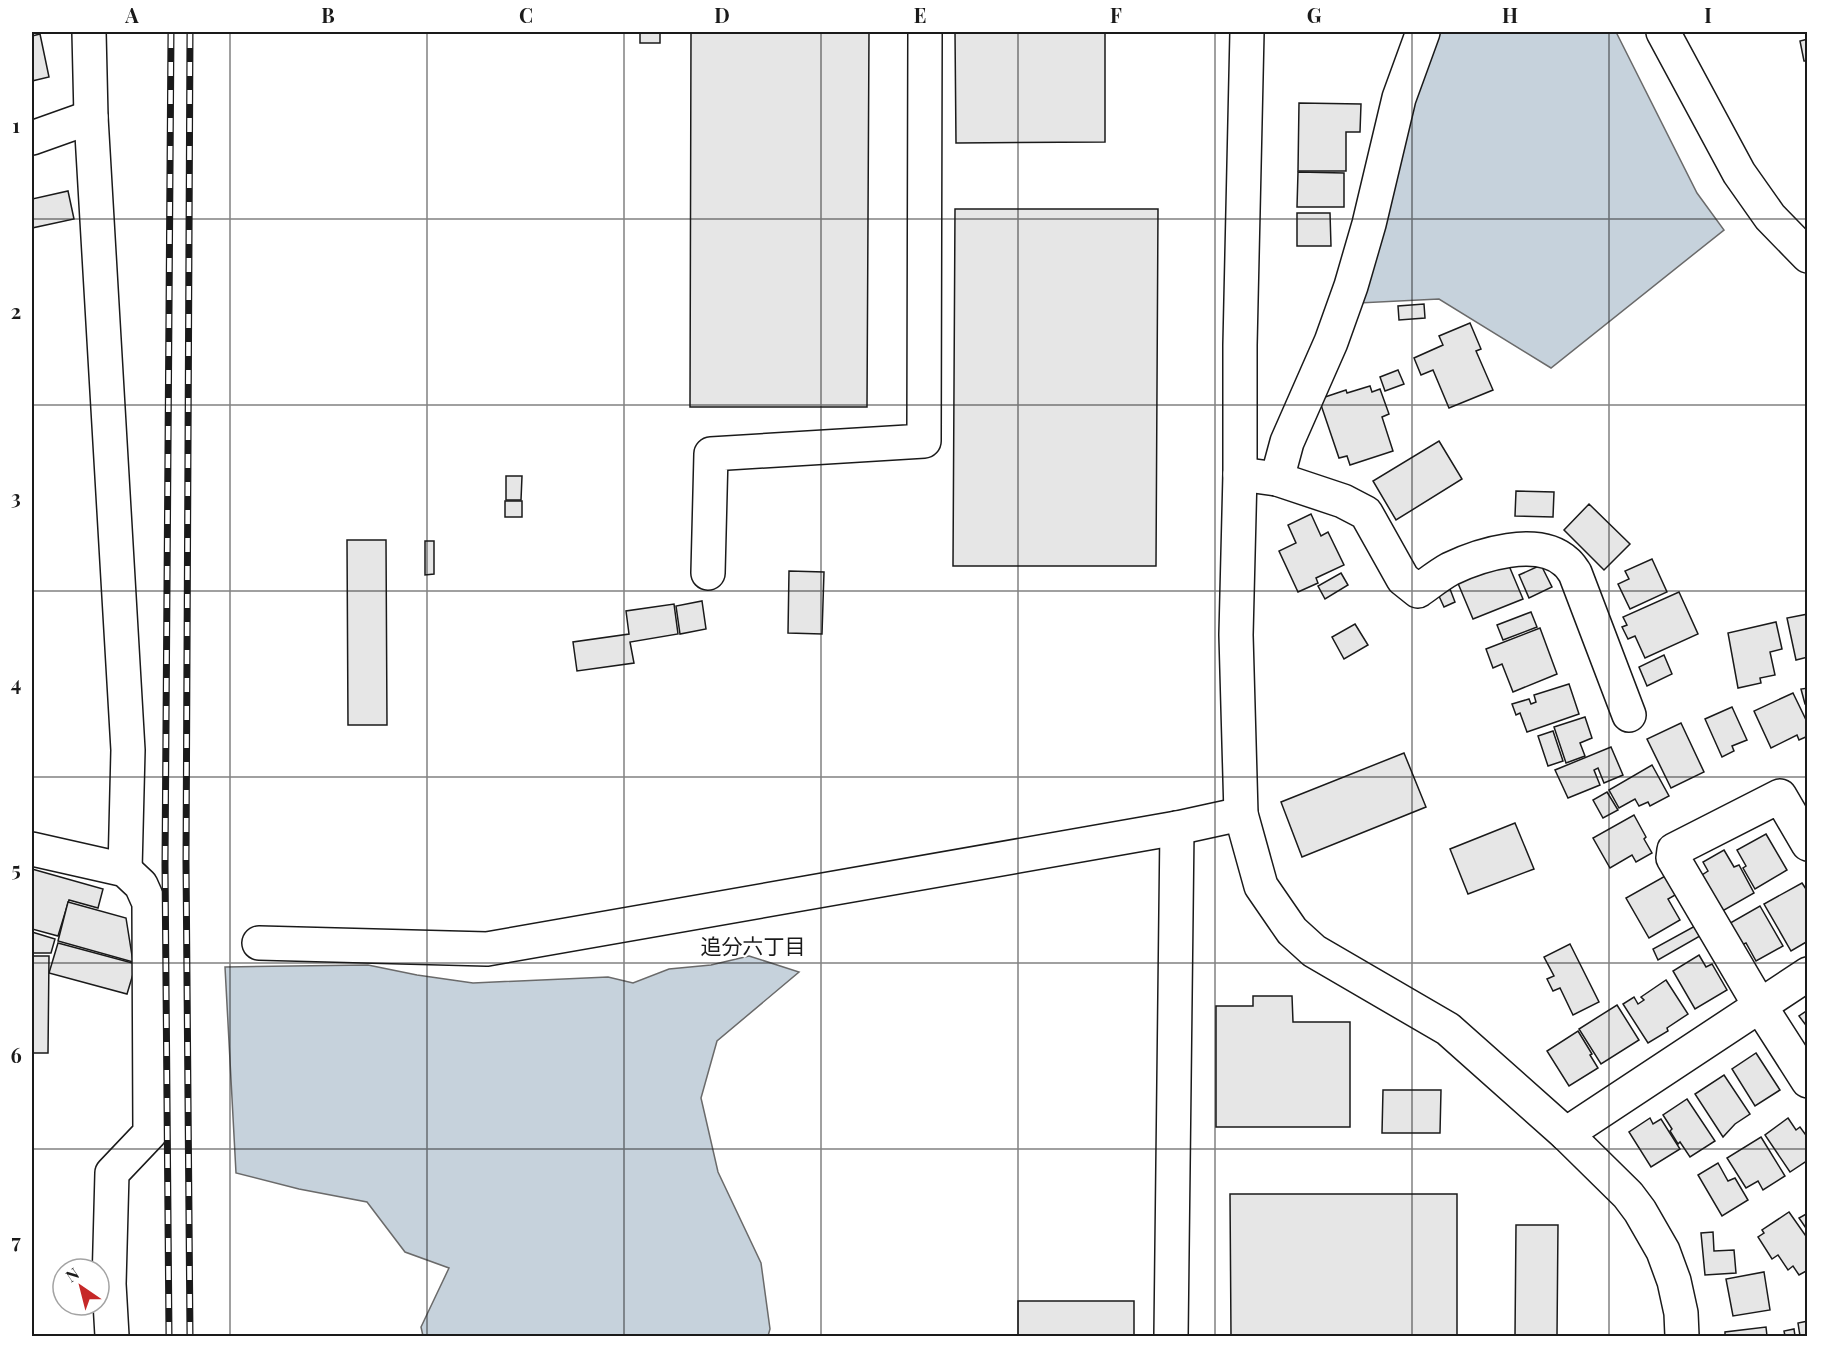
<svg xmlns="http://www.w3.org/2000/svg" width="1839" height="1368" viewBox="0 0 1839 1368" font-family="'Playfair Display','Noto Sans JP',serif">
<style>
.water{fill:#c6d2dc;stroke:#6a6a6a;stroke-width:1.5}
.building{fill:#e6e6e6;stroke:#1a1a1a;stroke-width:1.5}
.lines{fill:none;stroke-linecap:round;stroke-linejoin:round}
.minor-casing{stroke:#1a1a1a;stroke-width:36}
.minor{stroke:#fff;stroke-width:33}
.rail-casing{stroke:#1a1a1a;stroke-width:7}
.rail{stroke:#fff;stroke-width:4.5;stroke-dasharray:14;stroke-linecap:butt}
.grid{fill:none;stroke:#1a1a1a;stroke-width:1.5;stroke-opacity:0.55}
.labels{text-anchor:middle;stroke-width:4.5;stroke-linejoin:round;paint-order:stroke}
.neighbourhood-label{font-size:21px;fill:#1a1a1a;stroke:#fff}
.neatline{fill:none;stroke:#1a1a1a;stroke-width:2}
.grid-label{font-size:20px;text-anchor:middle;font-weight:bold;fill:#1a1a1a}
</style>
<rect width="100%" height="100%" fill="#fff"/>
<g class="water">
<polygon points="1433,32 1616,32 1697,193 1724,230 1551,368 1439,299 1359,303"/>
<polygon points="749,956 799,972 717,1041 701,1098 718,1172 761,1263 770,1329 768,1336 423,1336 421,1327 449,1268 405,1252 367,1202 299,1189 236,1173 225,967 368,965 417,975 473,983 608,977 633,983 669,969 711,965"/>
</g>
<g class="building">
<rect x="640" y="32" width="20" height="11"/>
<polygon points="691,32 869,32 867,407 690,407"/>
<polygon points="955,32 1105,32 1105,142 956,143"/>
<polygon points="40,34 49,77 32,81 32,36"/>
<polygon points="1808,39 1808,61 1804,61 1800,41"/>
<polygon points="1299,103 1361,104 1360,132 1346,132 1346,171 1298,171"/>
<polygon points="1298,172 1344,173 1344,207 1297,207"/>
<polygon points="68,191 74,219 32,228 32,199"/>
<polygon points="955,209 1158,209 1156,566 953,566"/>
<polygon points="1297,213 1330,213 1331,246 1297,246"/>
<polygon points="1424,304 1425,318 1399,320 1398,306"/>
<polygon points="1470,323 1481,349 1476,351 1493,390 1449,408 1433,370 1421,375 1414,358 1443,345 1439,336"/>
<polygon points="1398,370 1404,384 1385,391 1380,377"/>
<polygon points="1370,386 1372,392 1380,389 1389,414 1382,417 1393,451 1350,465 1347,456 1339,458 1319,399 1346,390 1347,393"/>
<polygon points="1439,441 1462,479 1396,520 1373,481"/>
<polygon points="506,476 522,476 521,500 506,500"/>
<polygon points="1516,491 1554,492 1553,517 1515,516"/>
<rect x="505" y="501" width="17" height="16"/>
<polygon points="1589,504 1630,544 1604,570 1564,530"/>
<polygon points="1311,514 1321,536 1328,532 1344,565 1316,578 1318,583 1298,592 1279,551 1296,543 1288,525"/>
<polygon points="347,540 386,540 387,725 348,725"/>
<polygon points="425,541 434,541 434,574 425,575"/>
<polygon points="1652,559 1667,592 1630,609 1618,584 1629,579 1625,571"/>
<polygon points="1507,561 1523,599 1473,619 1457,581"/>
<polygon points="1541,565 1552,587 1529,598 1519,575"/>
<polygon points="789,571 824,572 822,634 788,633"/>
<polygon points="1341,573 1348,585 1325,599 1318,586"/>
<polygon points="1450,589 1455,602 1444,607 1438,594"/>
<polygon points="1679,592 1698,634 1645,658 1635,636 1628,639 1622,627 1627,625 1623,617"/>
<polygon points="702,601 706,629 680,634 676,606"/>
<polygon points="674,604 678,634 630,642 634,663 577,671 573,642 629,634 626,611"/>
<polygon points="1531,612 1537,627 1503,640 1497,625"/>
<polygon points="1808,614 1808,657 1796,660 1787,618"/>
<polygon points="1776,622 1782,649 1770,652 1775,675 1760,678 1761,683 1738,688 1728,633"/>
<polygon points="1355,624 1368,645 1344,659 1332,637"/>
<polygon points="1540,628 1557,674 1513,692 1502,664 1493,668 1486,649"/>
<polygon points="1664,655 1672,674 1647,686 1639,667"/>
<polygon points="1569,684 1579,714 1527,732 1520,713 1516,715 1512,704 1529,699 1531,704 1536,702 1534,695"/>
<polygon points="1808,688 1808,704 1805,704 1801,689"/>
<polygon points="1793,693 1808,724 1808,736 1799,740 1797,735 1771,748 1754,711"/>
<polygon points="1732,707 1747,740 1732,746 1734,751 1722,757 1705,719"/>
<polygon points="1585,717 1592,738 1580,743 1585,756 1566,763 1554,727"/>
<polygon points="1681,723 1704,772 1671,788 1647,739"/>
<polygon points="1553,731 1563,761 1548,766 1538,736"/>
<polygon points="1611,747 1623,775 1604,783 1598,768 1594,770 1600,785 1568,798 1555,770"/>
<polygon points="1404,753 1426,807 1302,857 1281,802"/>
<polygon points="1652,765 1669,796 1650,806 1648,802 1639,806 1635,799 1619,808 1609,790"/>
<polygon points="1607,792 1618,810 1603,818 1593,800"/>
<polygon points="1634,815 1646,837 1644,839 1652,853 1636,862 1632,855 1610,868 1593,838"/>
<polygon points="1515,823 1534,869 1468,894 1450,849"/>
<polygon points="1766,834 1787,870 1755,889 1743,868 1746,866 1737,850"/>
<polygon points="1724,850 1734,867 1739,865 1754,893 1719,913 1702,875 1708,871 1703,862"/>
<polygon points="32,869 103,889 98,908 69,900 58,936 32,929"/>
<polygon points="1667,875 1677,894 1668,899 1680,920 1649,938 1626,898"/>
<polygon points="1802,883 1808,892 1808,941 1791,951 1764,904"/>
<polygon points="68,902 126,918 133,962 58,941"/>
<polygon points="1760,906 1783,946 1756,961 1746,943 1737,947 1725,926"/>
<polygon points="1695,926 1700,936 1658,960 1653,949"/>
<polygon points="32,932 55,939 51,953 32,953"/>
<polygon points="58,943 136,964 127,994 49,973"/>
<polygon points="1570,944 1599,1002 1573,1015 1560,988 1553,991 1547,979 1554,976 1544,957"/>
<polygon points="1699,955 1706,967 1712,964 1727,990 1695,1009 1673,971"/>
<polygon points="32,956 49,956 48,1053 32,1053"/>
<polygon points="1666,980 1688,1014 1667,1028 1668,1031 1648,1043 1623,1004 1634,997 1638,1004 1644,1000 1641,997"/>
<polygon points="1253,996 1292,996 1293,1022 1350,1022 1350,1127 1216,1127 1216,1006 1253,1006"/>
<polygon points="1617,1005 1639,1040 1601,1064 1579,1029"/>
<polygon points="1808,1010 1808,1028 1799,1016"/>
<polygon points="1578,1031 1592,1054 1590,1055 1598,1068 1569,1086 1547,1051"/>
<polygon points="1756,1053 1780,1090 1755,1106 1732,1069"/>
<polygon points="1724,1075 1750,1114 1735,1124 1723,1137 1695,1094"/>
<polygon points="1383,1090 1441,1090 1440,1133 1382,1133"/>
<polygon points="1687,1099 1715,1141 1690,1157 1680,1142 1678,1144 1670,1131 1672,1129 1663,1115"/>
<polygon points="1650,1118 1653,1124 1661,1119 1680,1149 1651,1167 1629,1132"/>
<polygon points="1788,1118 1796,1130 1800,1127 1808,1138 1808,1160 1790,1172 1765,1135"/>
<polygon points="1761,1137 1785,1176 1763,1190 1758,1181 1746,1188 1727,1158"/>
<polygon points="1718,1163 1728,1181 1735,1178 1748,1200 1722,1216 1698,1175"/>
<polygon points="1230,1194 1457,1194 1457,1336 1231,1336"/>
<polygon points="1789,1212 1808,1239 1808,1270 1799,1275 1793,1266 1788,1270 1778,1255 1772,1259 1758,1237 1764,1233 1762,1230"/>
<polygon points="1808,1213 1808,1231 1799,1218"/>
<polygon points="1516,1225 1558,1225 1557,1336 1515,1336"/>
<polygon points="1713,1232 1714,1251 1734,1250 1736,1273 1705,1275 1701,1233"/>
<polygon points="1764,1272 1770,1310 1733,1316 1726,1279"/>
<polygon points="1018,1301 1134,1301 1134,1336 980,1336 1018,1335"/>
<polygon points="1808,1321 1808,1336 1800,1336 1798,1323"/>
<polygon points="1766,1327 1767,1336 1781,1335 1781,1336 1725,1336 1725,1332"/>
<polygon points="1794,1329 1795,1336 1785,1336 1784,1331"/>
</g>
<g class="lines">
<g class="minor-casing">
<g id="minor">
<polyline points="89,32 91,117 128,750 125,870"/>
<polyline points="1247,32 1240,345 1240,474 1236,635 1241,814 1261,886 1292,931 1314,951 1448,1029 1566,1134 1628,1195 1640,1211 1663,1251 1674,1281 1681,1313 1682,1336"/>
<polyline points="1663,32 1739,173 1770,217 1808,256"/>
<polyline points="32,138 91,117"/>
<path d="M1240,474L1277,479L1343,501L1366,513L1403,579L1418,591C1428,584 1439,575 1450,569C1479,555 1538,536 1566,562C1570,565 1572,569 1575,573L1629,715"/>
<polyline points="1277,479 1287,442 1331,342 1351,286 1369,224 1399,98 1423,32"/>
<polyline points="708,573 711,454 924,441 925,32"/>
<polyline points="1808,844 1780,796 1674,850 1673,858 1760,1006 1808,1081"/>
<polyline points="32,849 125,870 141,885 149,903 150,1133 112,1173 109,1284 112,1336"/>
<polyline points="259,943 487,949 1177,828 1241,814"/>
<polyline points="1566,1134 1808,974"/>
<polyline points="1171,1336 1177,828"/>
</g>
</g>
<use href="#minor" class="minor"/>
<g class="rail-casing">
<g id="rail">
<polyline points="169,1336 165,865 171,32"/>
<polyline points="190,1336 186,862 190,32"/>
</g>
</g>
<use href="#rail" class="rail"/>
</g>
<path class="grid" d="M230,32V1336M427,32V1336M624,32V1336M821,32V1336M1018,32V1336M1215,32V1336M1412,32V1336M1609,32V1336M32,219H1808M32,405H1808M32,591H1808M32,777H1808M32,963H1808M32,1149H1808"/>
<g class="labels">
<g class="neighbourhood-label">
<text x="753" y="954">追分六丁目</text>
</g>
</g>
<rect width="1839" height="1368" fill="none" stroke="#ffffff" stroke-width="66"/>
<g transform="translate(81 1287) rotate(325)"><circle r="28" fill="#ffffff" stroke="#a3a3a3" stroke-width="1.5"/>
<path d="M0-4.5L10 22L0 15L-10 22Z" fill="#c62828"/>
<text y="-9" font-size="16" font-weight="bold" text-anchor="middle" fill="#1a1a1a">N</text>
</g>
<rect x="33" y="33" width="1773" height="1302" class="neatline"/>
<g class="grid-label">
<text x="132" y="23">A</text>
<text x="328" y="23">B</text>
<text x="526" y="23">C</text>
<text x="722" y="23">D</text>
<text x="920" y="23">E</text>
<text x="1116" y="23">F</text>
<text x="1314" y="23">G</text>
<text x="1510" y="23">H</text>
<text x="1708" y="23">I</text>
<text x="16" y="133">1</text>
<text x="16" y="319">2</text>
<text x="16" y="505">3</text>
<text x="16" y="691">4</text>
<text x="16" y="877">5</text>
<text x="16" y="1063">6</text>
<text x="16" y="1249">7</text>
</g>
</svg>
